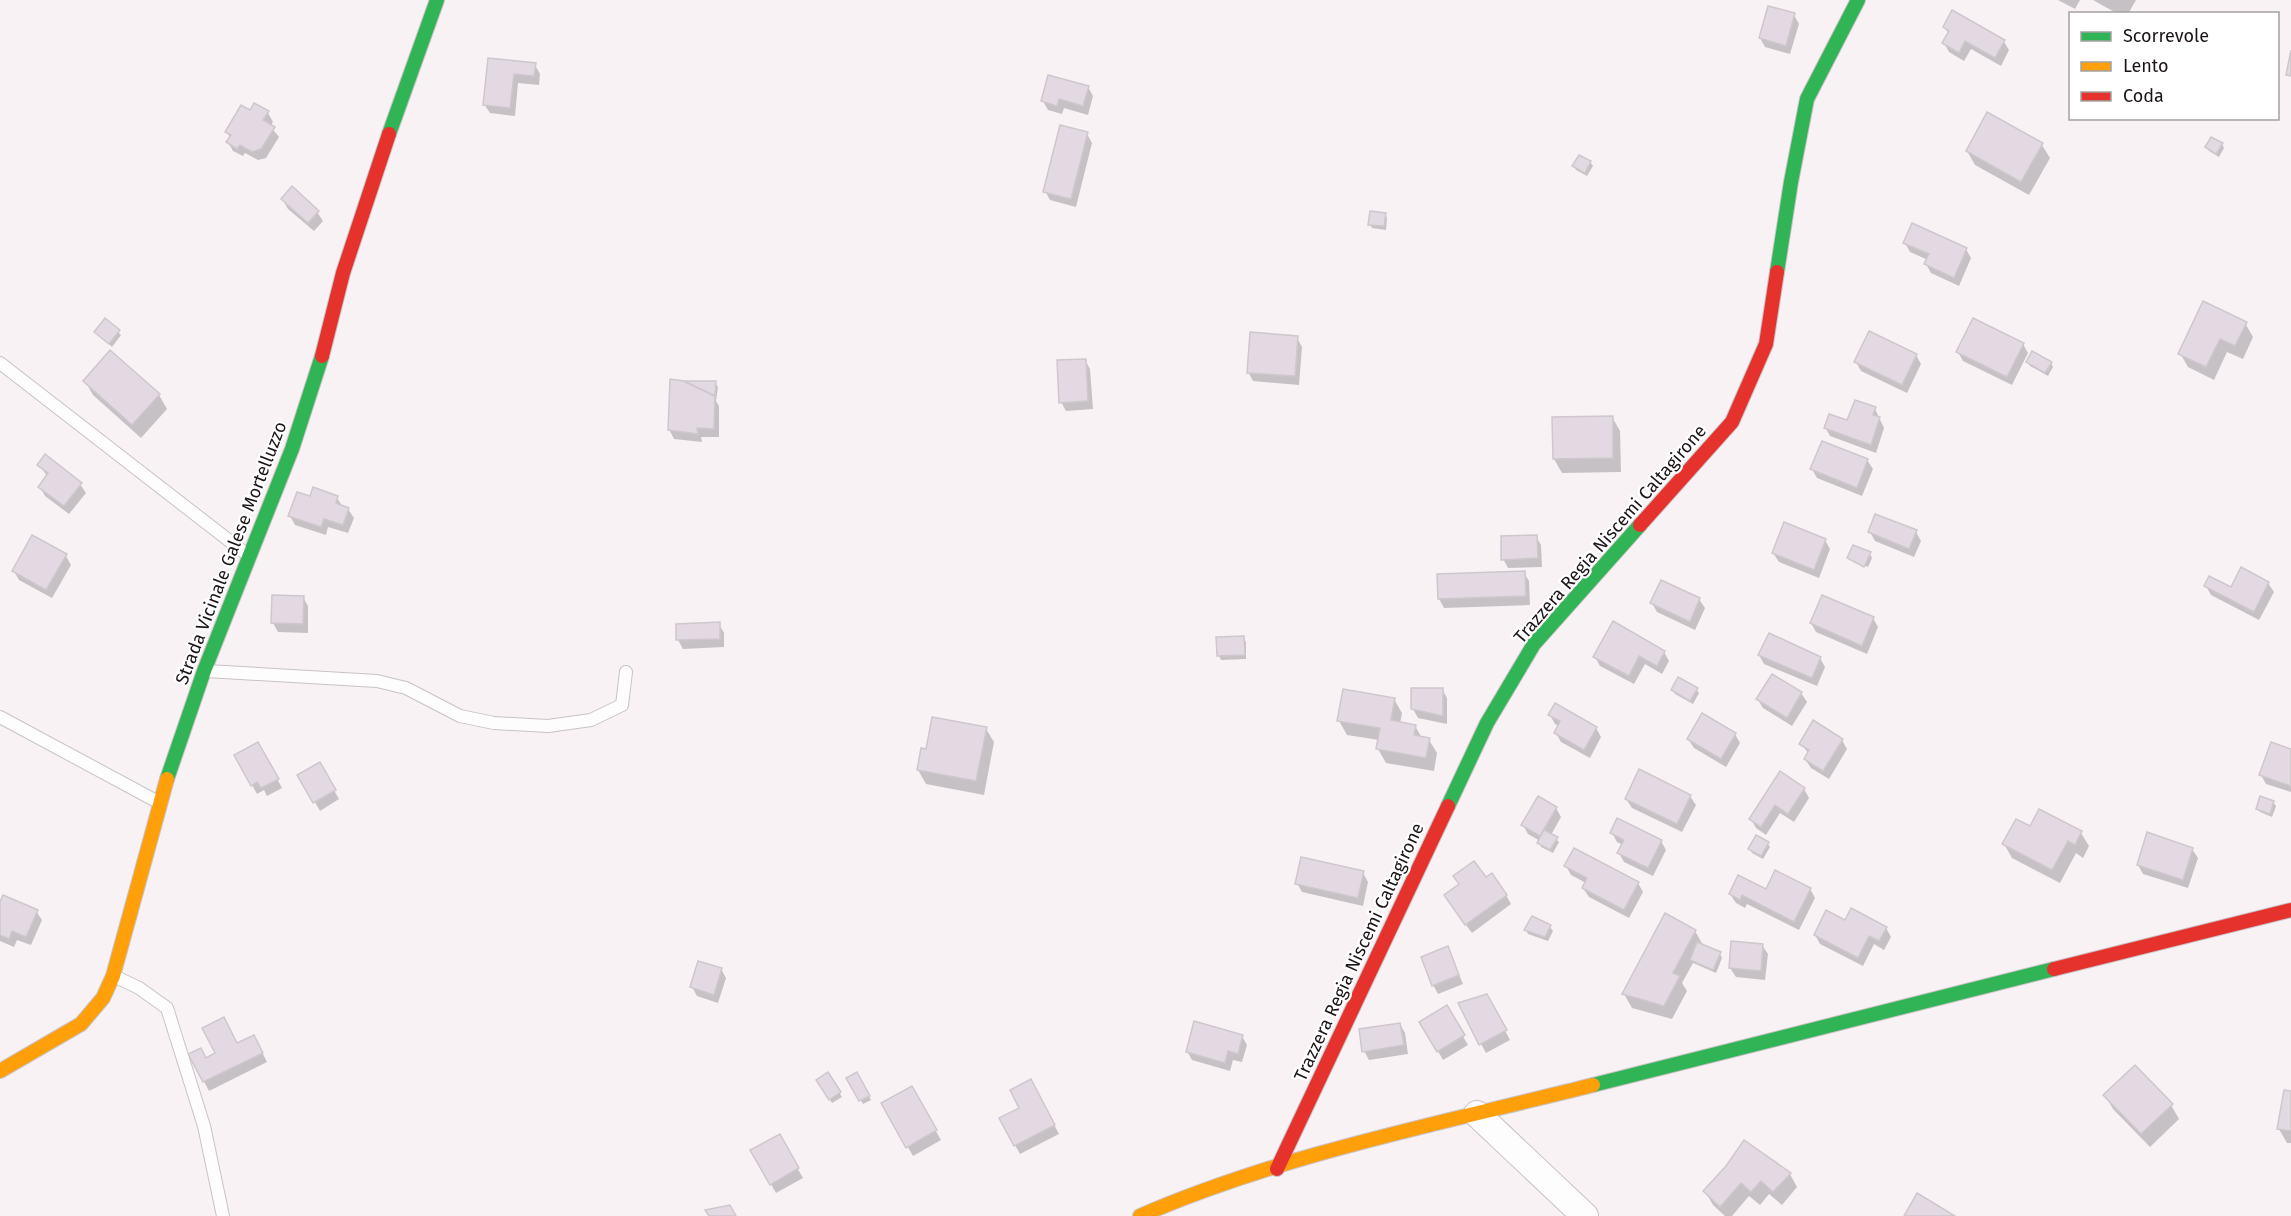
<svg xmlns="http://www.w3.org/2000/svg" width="2291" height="1216" viewBox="0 0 2291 1216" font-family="'Fira Sans',sans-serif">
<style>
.shadow{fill:#0003}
.building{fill:#e3d9e3;stroke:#cdc8cc;stroke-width:1.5}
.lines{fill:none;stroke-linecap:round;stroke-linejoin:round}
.lane-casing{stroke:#c9c2c5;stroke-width:14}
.street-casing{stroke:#c9c2c5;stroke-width:28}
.fast-casing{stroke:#c9c2c5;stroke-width:16}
.slow-casing{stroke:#c9c2c5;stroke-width:16}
.jam-casing{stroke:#c9c2c5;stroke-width:16}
.lane{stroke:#fefdfe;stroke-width:12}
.street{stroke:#fefdfe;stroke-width:26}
.fast{stroke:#30b455;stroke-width:14}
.slow{stroke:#ff9f0a;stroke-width:14}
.jam{stroke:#e5322d;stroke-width:14}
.labels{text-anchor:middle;stroke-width:4.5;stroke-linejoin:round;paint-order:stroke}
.street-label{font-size:18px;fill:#1c1418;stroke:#fff}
</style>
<rect width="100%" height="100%" fill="#f8f2f5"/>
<g class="shadow">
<polygon points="2058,0 2080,0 2075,9"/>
<polygon points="2093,0 2136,0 2128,14 2118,14"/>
<polygon points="1953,12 2004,42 2009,50 2001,66 1971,49 1964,61 1949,52 1944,43 1949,34 1944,27"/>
<polygon points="1794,15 1799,24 1790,54 1765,47 1760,38"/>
<polygon points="490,59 535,65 540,74 539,85 518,83 515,116 490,113 484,104"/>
<polygon points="1088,87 1093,96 1088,115 1064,108 1062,114 1048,110 1043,101"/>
<polygon points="250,113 268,113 273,122 270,126 279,137 266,158 258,160 245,153 243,156 233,151 228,142 230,138 227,132"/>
<polygon points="1087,134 1092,143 1076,207 1050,200 1045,191"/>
<polygon points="2222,144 2224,148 2219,157 2209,151 2207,147"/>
<polygon points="2042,145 2050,158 2029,195 1975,165 1967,151"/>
<polygon points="1590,162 1593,166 1587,176 1576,170 1574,166"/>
<polygon points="283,200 317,212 323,221 314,231 288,209"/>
<polygon points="1385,214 1387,218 1386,230 1372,228 1370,224"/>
<polygon points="1905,243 1966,249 1971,258 1959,286 1931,273 1926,264 1928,260 1910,252"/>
<polygon points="106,321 121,335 112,347 96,332"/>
<polygon points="2245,323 2253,337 2243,359 2227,352 2214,380 2188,367 2180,353"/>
<polygon points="1297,338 1302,347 1299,385 1253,381 1248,372"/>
<polygon points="2023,344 2028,353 2012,385 1963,361 1958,352"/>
<polygon points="1916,355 1921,364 1907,393 1861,371 1856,362"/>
<polygon points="1085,360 1090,369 1093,409 1066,411 1061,402"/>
<polygon points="2028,362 2051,363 2053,367 2048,376 2030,366"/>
<polygon points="85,381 159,395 167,409 141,438 93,395"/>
<polygon points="715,383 718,387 716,401 719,406 719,437 701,437 702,442 674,439 669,429"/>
<polygon points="1875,409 1884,428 1876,453 1830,436 1825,427 1848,422"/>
<polygon points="1612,417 1620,431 1621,472 1562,473 1554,459"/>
<polygon points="1823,443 1867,460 1873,469 1862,496 1817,478 1812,469"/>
<polygon points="39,465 80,484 86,493 69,514 45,496 40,487 48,477"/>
<polygon points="311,498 337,498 343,507 348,509 354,518 348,533 328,527 326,535 295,525 290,516"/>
<polygon points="1870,532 1916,532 1921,541 1914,557 1875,541"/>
<polygon points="1536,536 1541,545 1542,567 1508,568 1503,559"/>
<polygon points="1825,540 1830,549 1819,578 1779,562 1773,553"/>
<polygon points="1870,554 1872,558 1868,567 1848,558"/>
<polygon points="66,556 71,565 52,598 19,580 14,571"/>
<polygon points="1524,573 1529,581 1530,605 1444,608 1439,599"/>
<polygon points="2268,583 2274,592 2259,620 2211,595 2206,586 2231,589"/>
<polygon points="273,597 303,597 308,606 308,633 278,632 273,623"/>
<polygon points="1699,599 1705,608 1695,630 1657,612 1652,603"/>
<polygon points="1873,618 1878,627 1867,654 1816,632 1811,623"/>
<polygon points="719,624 724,633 724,647 683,649 678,640 677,625"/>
<polygon points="1243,638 1246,642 1246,659 1221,660 1219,656"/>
<polygon points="1664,652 1669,661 1662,674 1645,664 1634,684 1600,666 1595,657"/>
<polygon points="1759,655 1820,658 1825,667 1817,686 1764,664"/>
<polygon points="1773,676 1801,693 1807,702 1792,726 1763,708 1758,700"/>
<polygon points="1442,689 1447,698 1447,724 1418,718 1413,709"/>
<polygon points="1696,689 1699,693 1693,704 1675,694 1673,690"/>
<polygon points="1394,699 1402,713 1400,724 1415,726 1422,738 1429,740 1437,753 1434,771 1386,763 1378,749 1379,740 1347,735 1339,721"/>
<polygon points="1550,715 1596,728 1601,737 1590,758 1561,742 1556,733 1559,726 1555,724"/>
<polygon points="986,729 994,742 984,795 926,784 918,770"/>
<polygon points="1735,734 1740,743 1726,767 1694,748 1688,739"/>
<polygon points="1842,740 1847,749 1829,779 1811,768 1805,759 1809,754 1801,744"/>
<polygon points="258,744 282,788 267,796 264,790 257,794 236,756"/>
<polygon points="2291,751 2291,792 2266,784 2261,775"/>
<polygon points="319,764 339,799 320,811 300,776"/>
<polygon points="1780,773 1804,789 1809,798 1794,822 1780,813 1766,835 1756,828 1751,819"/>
<polygon points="1690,796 1696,805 1682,832 1632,808 1626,799"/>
<polygon points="2273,802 2276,806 2272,817 2260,812 2257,808"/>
<polygon points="1556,808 1561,817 1551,835 1559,842 1553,853 1541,847 1540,841 1528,834 1523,825"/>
<polygon points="2030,828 2081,833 2089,846 2083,858 2076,853 2060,883 2012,858 2004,844"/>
<polygon points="1612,833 1661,841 1666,850 1653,876 1624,862 1619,853 1623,845 1617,842"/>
<polygon points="1767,843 1770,847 1763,859 1752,853 1750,849"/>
<polygon points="2192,849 2198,858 2188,888 2143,874 2138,865"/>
<polygon points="1566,866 1638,883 1643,892 1629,918 1589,897 1583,888 1586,883 1571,875"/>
<polygon points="1363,873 1368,882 1363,906 1302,892 1297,883"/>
<polygon points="1810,889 1815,898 1799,930 1747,904 1745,908 1736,903 1730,894"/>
<polygon points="1506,895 1511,904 1472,933 1451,905"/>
<polygon points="0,906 36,911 42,920 31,945 17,940 14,947 0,941"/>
<polygon points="1533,918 1550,927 1553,931 1548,941 1528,934 1526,930"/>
<polygon points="1846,922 1886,928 1891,937 1884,950 1874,944 1863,966 1820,944 1815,935"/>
<polygon points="1695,931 1703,945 1720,954 1722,958 1716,973 1693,963 1682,983 1687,991 1672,1019 1632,1008 1624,994"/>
<polygon points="1762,945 1768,954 1765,980 1736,977 1730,968"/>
<polygon points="1448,948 1463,984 1438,994 1433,985"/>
<polygon points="721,969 726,978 718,1003 697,996 692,987"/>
<polygon points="1487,996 1510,1040 1486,1053 1481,1044"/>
<polygon points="1446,1007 1468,1045 1443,1060 1421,1022"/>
<polygon points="1400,1024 1405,1033 1408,1054 1369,1060 1364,1051"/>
<polygon points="1242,1036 1247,1045 1242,1062 1233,1060 1230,1071 1192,1060 1187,1051"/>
<polygon points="237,1045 259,1046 267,1062 209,1091 190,1055 206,1060"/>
<polygon points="828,1074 842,1097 832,1103 818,1081"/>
<polygon points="856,1074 871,1100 863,1104 848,1078"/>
<polygon points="911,1088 941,1140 913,1156 883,1104"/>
<polygon points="1036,1090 1059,1134 1020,1154 1015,1145 1021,1108"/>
<polygon points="2291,1092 2291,1143 2287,1143 2279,1129"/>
<polygon points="2105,1095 2171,1105 2179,1119 2150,1147 2113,1109"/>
<polygon points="779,1136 803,1178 776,1193 752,1151"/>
<polygon points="1727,1166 1790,1174 1797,1187 1782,1205 1769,1194 1760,1205 1749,1196 1732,1216 1725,1216 1713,1205 1705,1191"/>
</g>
<g class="building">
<polygon points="1768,6 1795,13 1786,46 1759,38"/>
<polygon points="1952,10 2005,40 1995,58 1965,41 1959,53 1942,43 1949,31 1943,27"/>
<polygon points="2291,50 2291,76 2286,75"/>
<polygon points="488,58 536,63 534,76 514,74 510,108 483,105"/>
<polygon points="1048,75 1089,86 1083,106 1059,99 1057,106 1041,101"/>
<polygon points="254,103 269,111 263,120 275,127 261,149 252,152 240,145 237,149 226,142 231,135 225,132 241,105 250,110"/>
<polygon points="1987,112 2043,143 2021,182 1966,151"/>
<polygon points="1060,125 1088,132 1071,199 1043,192"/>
<polygon points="2211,137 2223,143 2216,154 2205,147"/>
<polygon points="1579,155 1591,161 1585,173 1572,166"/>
<polygon points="292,186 319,211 308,223 281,199"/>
<polygon points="1370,211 1386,213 1384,226 1368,225"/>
<polygon points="1912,223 1967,248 1954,278 1924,264 1929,254 1903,243"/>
<polygon points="2203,301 2247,322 2235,346 2220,339 2206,367 2178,354"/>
<polygon points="105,318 120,330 109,344 94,332"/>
<polygon points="1973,318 2024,343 2007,377 1956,352"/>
<polygon points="1869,331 1917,354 1902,385 1854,362"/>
<polygon points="1250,332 1298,336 1295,376 1247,373"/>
<polygon points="110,350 160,394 132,425 83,381"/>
<polygon points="2032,351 2052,362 2045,373 2026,362"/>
<polygon points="1086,359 1088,401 1059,403 1057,360"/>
<polygon points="670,379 684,381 715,396 714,429 697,428 698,434 668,430"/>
<polygon points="684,381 716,381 715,396"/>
<polygon points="1855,400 1876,407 1873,415 1880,417 1871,445 1824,428 1829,414 1847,420"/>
<polygon points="1613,416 1613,458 1553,459 1552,417"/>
<polygon points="1822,441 1868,459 1857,488 1810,469"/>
<polygon points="45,454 82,483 64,506 38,487 48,473 37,465"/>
<polygon points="313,487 338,496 336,503 349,508 343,525 324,519 321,527 288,516 297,492 310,496"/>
<polygon points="1875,514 1917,530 1909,549 1868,532"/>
<polygon points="1784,522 1826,539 1814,570 1772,553"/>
<polygon points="32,535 67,554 46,590 12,571"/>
<polygon points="1537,535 1538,558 1501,560 1501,536"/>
<polygon points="1853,545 1871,552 1864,567 1847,558"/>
<polygon points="2241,567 2269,582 2254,612 2204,586 2209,576 2231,587"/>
<polygon points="1525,571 1526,596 1438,599 1437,574"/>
<polygon points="1661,580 1700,598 1690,622 1650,603"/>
<polygon points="272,595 304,596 303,624 271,623"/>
<polygon points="1822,595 1874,617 1862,646 1810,623"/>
<polygon points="1613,621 1665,651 1657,666 1639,656 1629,676 1593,657"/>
<polygon points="720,622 720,639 676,640 676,624"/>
<polygon points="1769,633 1821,657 1812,678 1758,655"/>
<polygon points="1244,636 1245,655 1217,656 1216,637"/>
<polygon points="1772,674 1802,692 1787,718 1756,699"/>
<polygon points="1678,677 1698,688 1690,701 1671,690"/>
<polygon points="1411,688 1443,688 1443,716 1411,709"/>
<polygon points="1343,689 1395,698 1391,720 1416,725 1414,735 1430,738 1426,758 1376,749 1380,728 1337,721"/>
<polygon points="1555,703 1597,727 1584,750 1554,733 1560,721 1548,715"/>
<polygon points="1702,713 1736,733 1721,759 1687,739"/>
<polygon points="932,717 987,727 976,781 917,770 921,748 926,749"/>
<polygon points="1813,720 1843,739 1823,771 1804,759 1809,750 1799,744"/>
<polygon points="258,742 279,779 261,788 257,782 251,786 234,755"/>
<polygon points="2271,742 2291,749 2291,786 2259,775"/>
<polygon points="320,762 336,790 313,803 297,775"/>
<polygon points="1639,769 1691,795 1677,824 1625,799"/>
<polygon points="1780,771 1805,788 1788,814 1775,805 1761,827 1749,819"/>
<polygon points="1538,796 1557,807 1540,836 1521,825"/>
<polygon points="2260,796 2274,801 2270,814 2256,809"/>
<polygon points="2039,809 2082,831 2075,845 2068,841 2052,870 2002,844 2016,819 2030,826"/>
<polygon points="1617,818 1662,840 1648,868 1617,853 1624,840 1610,833"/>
<polygon points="1544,830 1558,837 1550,850 1537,843"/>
<polygon points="2147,832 2193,848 2183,880 2137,865"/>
<polygon points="1756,835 1769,842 1761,856 1748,849"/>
<polygon points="1574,848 1639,882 1624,910 1582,888 1587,878 1564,866"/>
<polygon points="1301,857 1364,871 1358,898 1295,884"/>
<polygon points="1474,861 1486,877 1492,873 1507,895 1465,925 1444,895 1459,884 1453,876"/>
<polygon points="1775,870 1811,888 1794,922 1742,895 1740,900 1729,894 1738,875 1766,889"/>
<polygon points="3,895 38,910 26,937 12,931 9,939 0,935 0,902"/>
<polygon points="1851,908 1887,927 1879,941 1869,936 1858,958 1814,935 1826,910 1845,920"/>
<polygon points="1665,913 1696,930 1673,973 1680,976 1664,1006 1622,994"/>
<polygon points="1532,916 1551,925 1545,937 1524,930"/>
<polygon points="1731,941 1763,944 1761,971 1729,968"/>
<polygon points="1697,942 1721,952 1713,970 1690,960"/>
<polygon points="1448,946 1459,975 1432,986 1421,957"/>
<polygon points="698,961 722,968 714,995 690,987"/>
<polygon points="1487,994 1507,1030 1479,1045 1458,1003"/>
<polygon points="1447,1005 1465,1035 1437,1052 1419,1022"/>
<polygon points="224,1017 237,1043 254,1035 263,1053 203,1082 188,1054 201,1048 206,1058 215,1053 202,1028"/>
<polygon points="1194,1021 1243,1035 1238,1054 1228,1051 1225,1063 1186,1052"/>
<polygon points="1400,1023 1404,1045 1362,1052 1359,1029"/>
<polygon points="2135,1065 2173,1104 2141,1134 2103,1095"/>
<polygon points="828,1072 841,1092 829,1100 816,1080"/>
<polygon points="857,1072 870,1096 859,1101 846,1078"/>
<polygon points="1031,1079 1055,1125 1014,1146 999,1118 1019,1108 1010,1090"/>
<polygon points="912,1086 937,1130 906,1148 881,1103"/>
<polygon points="2284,1090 2291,1091 2291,1131 2277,1129"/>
<polygon points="780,1134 799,1168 770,1185 750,1150"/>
<polygon points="1744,1140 1791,1173 1773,1192 1761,1181 1751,1192 1741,1183 1720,1207 1703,1191 1726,1166"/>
<polygon points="1917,1193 1955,1216 1904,1216"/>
<polygon points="730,1205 736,1216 709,1216 705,1210"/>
</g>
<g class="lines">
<g class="lane-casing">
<g id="lane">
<polyline points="0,363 249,556"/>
<polyline points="207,671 377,681 406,688 460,716 494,723 548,726 591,720 622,705 626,672"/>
<polyline points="0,717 158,802"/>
<polyline points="114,976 139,988 167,1008 204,1126 223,1216"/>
</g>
</g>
<g class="street-casing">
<polyline id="street" points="1477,1114 1585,1216"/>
</g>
<g class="fast-casing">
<g id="fast">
<polyline points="389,134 437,0"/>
<polyline points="1777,272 1791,182 1807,99 1858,0"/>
<polyline points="167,779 204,671 292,449 322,356"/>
<polyline points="1448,806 1487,723 1534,644 1640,525"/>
<polyline points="1593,1085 2054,969"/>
</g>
</g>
<g class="slow-casing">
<g id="slow">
<polyline points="0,1071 81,1024 103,998 113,976 167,779"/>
<path d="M1140,1216C1283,1154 1442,1123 1593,1085"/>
</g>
</g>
<g class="jam-casing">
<g id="jam">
<polyline points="322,356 343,273 389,134"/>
<polyline points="1640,525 1732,422 1766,344 1777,272"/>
<polyline points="2054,969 2291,910"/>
<polyline points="1277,1169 1448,806"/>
</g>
</g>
<use href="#lane" class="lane"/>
<use href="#street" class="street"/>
<use href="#fast" class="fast"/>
<use href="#slow" class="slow"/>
<use href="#jam" class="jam"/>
</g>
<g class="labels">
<g class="street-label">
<text transform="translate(1610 534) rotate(-49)" y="6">Trazzera Regia Niscemi Caltagirone</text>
<text transform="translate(231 553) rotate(-69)" y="6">Strada Vicinale Galese Mortelluzzo</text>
<text transform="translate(1359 952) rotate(-65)" y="6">Trazzera Regia Niscemi Caltagirone</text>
</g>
</g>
<rect x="2069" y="12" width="210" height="108" fill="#ffffff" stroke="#a4a1a3" stroke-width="1.5"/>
<rect x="2081" y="32" width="30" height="9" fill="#30b455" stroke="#a4a1a3" stroke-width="1.5"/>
<text x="2123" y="42" font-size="18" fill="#1c1418">Scorrevole</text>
<rect x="2081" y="62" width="30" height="9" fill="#ff9f0a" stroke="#a4a1a3" stroke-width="1.5"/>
<text x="2123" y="72" font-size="18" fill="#1c1418">Lento</text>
<rect x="2081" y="92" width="30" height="9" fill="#e5322d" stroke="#a4a1a3" stroke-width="1.5"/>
<text x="2123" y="102" font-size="18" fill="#1c1418">Coda</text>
</svg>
